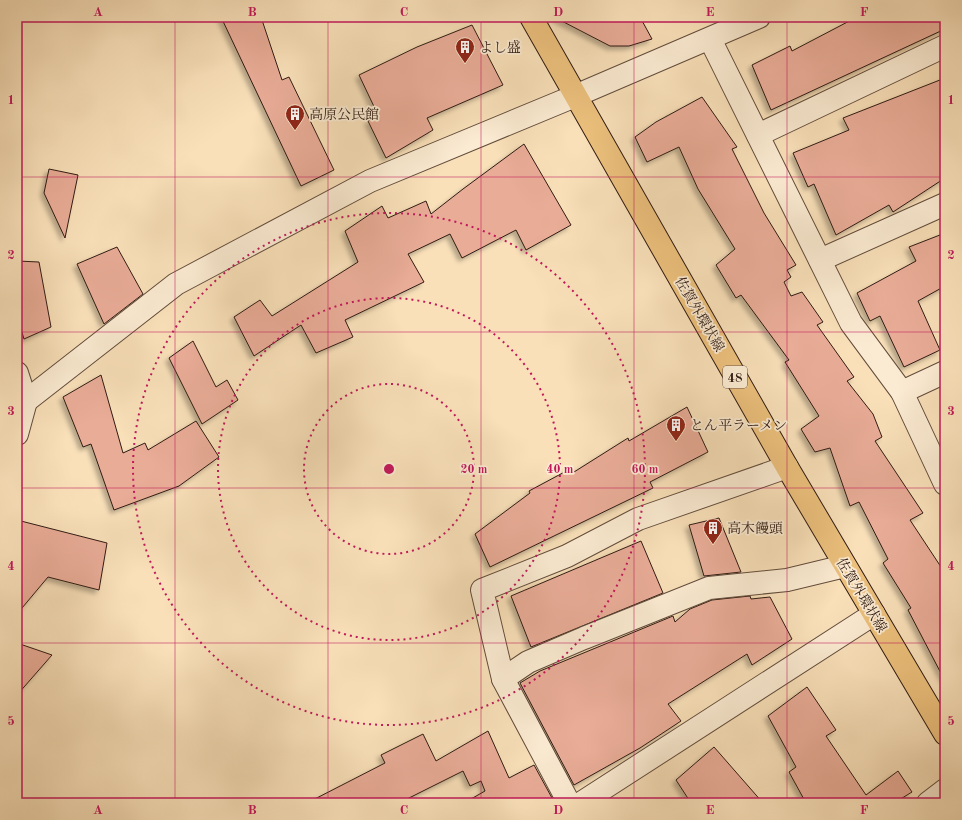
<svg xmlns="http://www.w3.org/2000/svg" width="962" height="820" viewBox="0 0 962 820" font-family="'Old Standard TT','Noto Serif JP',serif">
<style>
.building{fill:#e9ac97;stroke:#301b13;filter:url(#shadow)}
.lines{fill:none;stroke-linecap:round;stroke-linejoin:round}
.minor-casing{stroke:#624c3c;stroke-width:24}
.tertiary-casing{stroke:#624c3c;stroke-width:24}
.primary-casing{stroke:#301b13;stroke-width:24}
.minor{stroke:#fbebd2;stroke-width:22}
.tertiary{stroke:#fbebd2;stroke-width:22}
.primary{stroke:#ecc07c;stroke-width:22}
.grid{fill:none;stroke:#c2185b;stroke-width:1;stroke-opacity:0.55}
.ring{fill:none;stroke:#c2185b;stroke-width:2;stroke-dasharray:2 4}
.labels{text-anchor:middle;stroke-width:3.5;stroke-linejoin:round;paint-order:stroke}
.shield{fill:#fbebd2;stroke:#6d594c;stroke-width:1}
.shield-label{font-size:13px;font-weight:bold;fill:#301b13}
.poi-label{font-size:14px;fill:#301b13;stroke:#fbebd2;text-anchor:start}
.street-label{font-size:14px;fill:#301b13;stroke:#fbebd2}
.centre{fill:#c2185b;stroke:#fbebd2;stroke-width:2}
.ring-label{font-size:12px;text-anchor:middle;font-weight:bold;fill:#c2185b;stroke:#fbebd2;stroke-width:3.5;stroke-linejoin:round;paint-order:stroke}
.neatline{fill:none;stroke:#c2185b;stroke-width:1.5}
.grid-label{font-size:13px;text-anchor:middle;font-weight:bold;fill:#c2185b}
</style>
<defs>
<filter id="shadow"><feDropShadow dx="-3.5" dy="3.5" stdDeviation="2" flood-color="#0004"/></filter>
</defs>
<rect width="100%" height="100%" fill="#f9e0b9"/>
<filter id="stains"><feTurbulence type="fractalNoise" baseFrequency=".005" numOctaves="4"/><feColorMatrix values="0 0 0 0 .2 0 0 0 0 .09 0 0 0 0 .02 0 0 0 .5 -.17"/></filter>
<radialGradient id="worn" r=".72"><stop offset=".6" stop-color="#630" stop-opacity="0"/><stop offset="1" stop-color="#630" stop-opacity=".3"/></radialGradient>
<g class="building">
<polygon points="221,17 261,17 282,80 289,77 334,170 301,186"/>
<polygon points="554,17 640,17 652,39 629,46 610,46"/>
<polygon points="857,17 945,17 945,29 771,110 752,65 790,46 792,51"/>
<polygon points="472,25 503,85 427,118 433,130 386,158 368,121 378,115 359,75 417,47"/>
<polygon points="945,78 945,178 893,212 889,205 836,235 814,184 808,187 793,153 849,130 843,118"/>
<polygon points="702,97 737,147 732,149 764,213 796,265 787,270 791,277 784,282 791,296 802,292 823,322 817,325 854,377 847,381 873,414 882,437 875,441 923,513 910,520 945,573 945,681 908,610 911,608 883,563 888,559 859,502 850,506 830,448 815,452 801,429 819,416 785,362 789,360 741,295 736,298 716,265 735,249 698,189 679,147 647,162 635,137 656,122"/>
<polygon points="524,144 571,225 526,250 516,230 462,258 450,234 408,254 424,282 345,320 353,337 316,353 301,325 254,356 234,317 260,300 272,316 358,262 345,231 382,206 388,218 426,201 431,214 463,189"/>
<polygon points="49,169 78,175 65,238 44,193"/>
<polygon points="945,233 945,286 918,301 940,350 904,367 880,316 870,321 857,293 916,261 909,247"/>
<polygon points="117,247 143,294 104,324 77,264"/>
<polygon points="17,261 39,262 51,327 24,339 17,316"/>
<polygon points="193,341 216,387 227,380 238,400 202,424 169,358"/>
<polygon points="101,375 123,453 145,443 148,450 196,421 219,457 179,486 114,510 91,444 83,447 63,397"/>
<polygon points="687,407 708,452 650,482 653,488 490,567 475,534 530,493 529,491 572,468 574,472 628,438 629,441"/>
<polygon points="719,518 741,572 704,576 689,525"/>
<polygon points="17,520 107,543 99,590 48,577 17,614"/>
<polygon points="641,541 663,593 531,647 511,596"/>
<polygon points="750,596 751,599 770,597 792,639 752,665 747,654 668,704 681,721 640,748 574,785 520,683 540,671 673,616 675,622 690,609 712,600"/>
<polygon points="17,643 52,655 17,695"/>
<polygon points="807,687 836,730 826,736 866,795 898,771 912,792 894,803 806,803 789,772 796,767 768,716"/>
<polygon points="488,731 509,778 534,765 552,798 542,803 464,803 485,791 481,781 470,786 463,771 399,803 307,803 385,763 381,755 423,734 436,761"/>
<polygon points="714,747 763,803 691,803 676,780"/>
</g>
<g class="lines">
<g class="minor-casing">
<g id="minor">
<polyline points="710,39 851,323 902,392 945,484"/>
<polyline points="758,135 945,46"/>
<polyline points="820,260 945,204"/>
<polyline points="17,373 26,401 17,434"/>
<polyline points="902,392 945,372"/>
<polyline points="26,401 176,284 370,181 575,96"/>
<polyline points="503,679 528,662 584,638 709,588 787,580 845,566"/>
<polyline points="569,803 503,679 482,590 567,556 638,519 787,467"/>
<polyline points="581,803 874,614"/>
<polyline points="928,803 945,790"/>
</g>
</g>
<g class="tertiary-casing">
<polyline id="tertiary" points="575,96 759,17"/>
</g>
<g class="primary-casing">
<polyline id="primary" points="531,17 787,467 945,734"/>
</g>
<use href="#minor" class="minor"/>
<use href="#tertiary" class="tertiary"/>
<use href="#primary" class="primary"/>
</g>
<path class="grid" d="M175,17V803M328,17V803M481,17V803M634,17V803M787,17V803M17,177H945M17,332H945M17,488H945M17,643H945"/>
<g class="ring">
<circle cx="389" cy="469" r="85"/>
<circle cx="389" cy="469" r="171"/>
<circle cx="389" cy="469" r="256"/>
</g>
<defs>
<g id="building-pin" transform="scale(1)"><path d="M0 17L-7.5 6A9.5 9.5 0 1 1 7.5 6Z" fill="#8f2418" stroke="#fbebd2"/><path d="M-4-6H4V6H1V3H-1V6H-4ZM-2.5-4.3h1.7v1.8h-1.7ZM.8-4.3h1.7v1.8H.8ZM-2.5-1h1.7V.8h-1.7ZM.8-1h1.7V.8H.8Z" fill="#fff"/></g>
</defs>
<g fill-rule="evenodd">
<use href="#building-pin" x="465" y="47"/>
<use href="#building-pin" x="295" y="114"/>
<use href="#building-pin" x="676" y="425"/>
<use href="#building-pin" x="713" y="528"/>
</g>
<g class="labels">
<rect class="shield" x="723" y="366" width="24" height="22" rx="3"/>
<g class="shield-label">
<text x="735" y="382">48</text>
</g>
<g class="poi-label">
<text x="479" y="52">よし盛</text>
<text x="309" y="119">高原公民館</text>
<text x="690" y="430">とん平ラーメン</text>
<text x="727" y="533">高木饅頭</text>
</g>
<g class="street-label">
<text transform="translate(700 314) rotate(60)" y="5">佐賀外環状線</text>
<text transform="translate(862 595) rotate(59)" y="5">佐賀外環状線</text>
</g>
</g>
<circle cx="389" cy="469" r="6" class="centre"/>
<g class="ring-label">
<text x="474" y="473">20 m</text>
<text x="560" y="473">40 m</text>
<text x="645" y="473">60 m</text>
</g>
<rect width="962" height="820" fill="none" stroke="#f9e0b9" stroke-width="44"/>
<rect x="22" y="22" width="918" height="776" class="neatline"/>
<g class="grid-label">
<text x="98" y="16">A</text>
<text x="252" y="16">B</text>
<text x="404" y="16">C</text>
<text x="558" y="16">D</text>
<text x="710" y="16">E</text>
<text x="864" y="16">F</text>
<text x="11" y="104">1</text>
<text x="951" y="104">1</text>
<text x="11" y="259">2</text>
<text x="951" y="259">2</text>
<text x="11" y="415">3</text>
<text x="951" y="415">3</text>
<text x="11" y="570">4</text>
<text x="951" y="570">4</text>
<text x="11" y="725">5</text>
<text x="951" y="725">5</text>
<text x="98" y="814">A</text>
<text x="252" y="814">B</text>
<text x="404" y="814">C</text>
<text x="558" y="814">D</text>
<text x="710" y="814">E</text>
<text x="864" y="814">F</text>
</g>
<rect width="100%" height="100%" filter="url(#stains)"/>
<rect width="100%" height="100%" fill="url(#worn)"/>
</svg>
